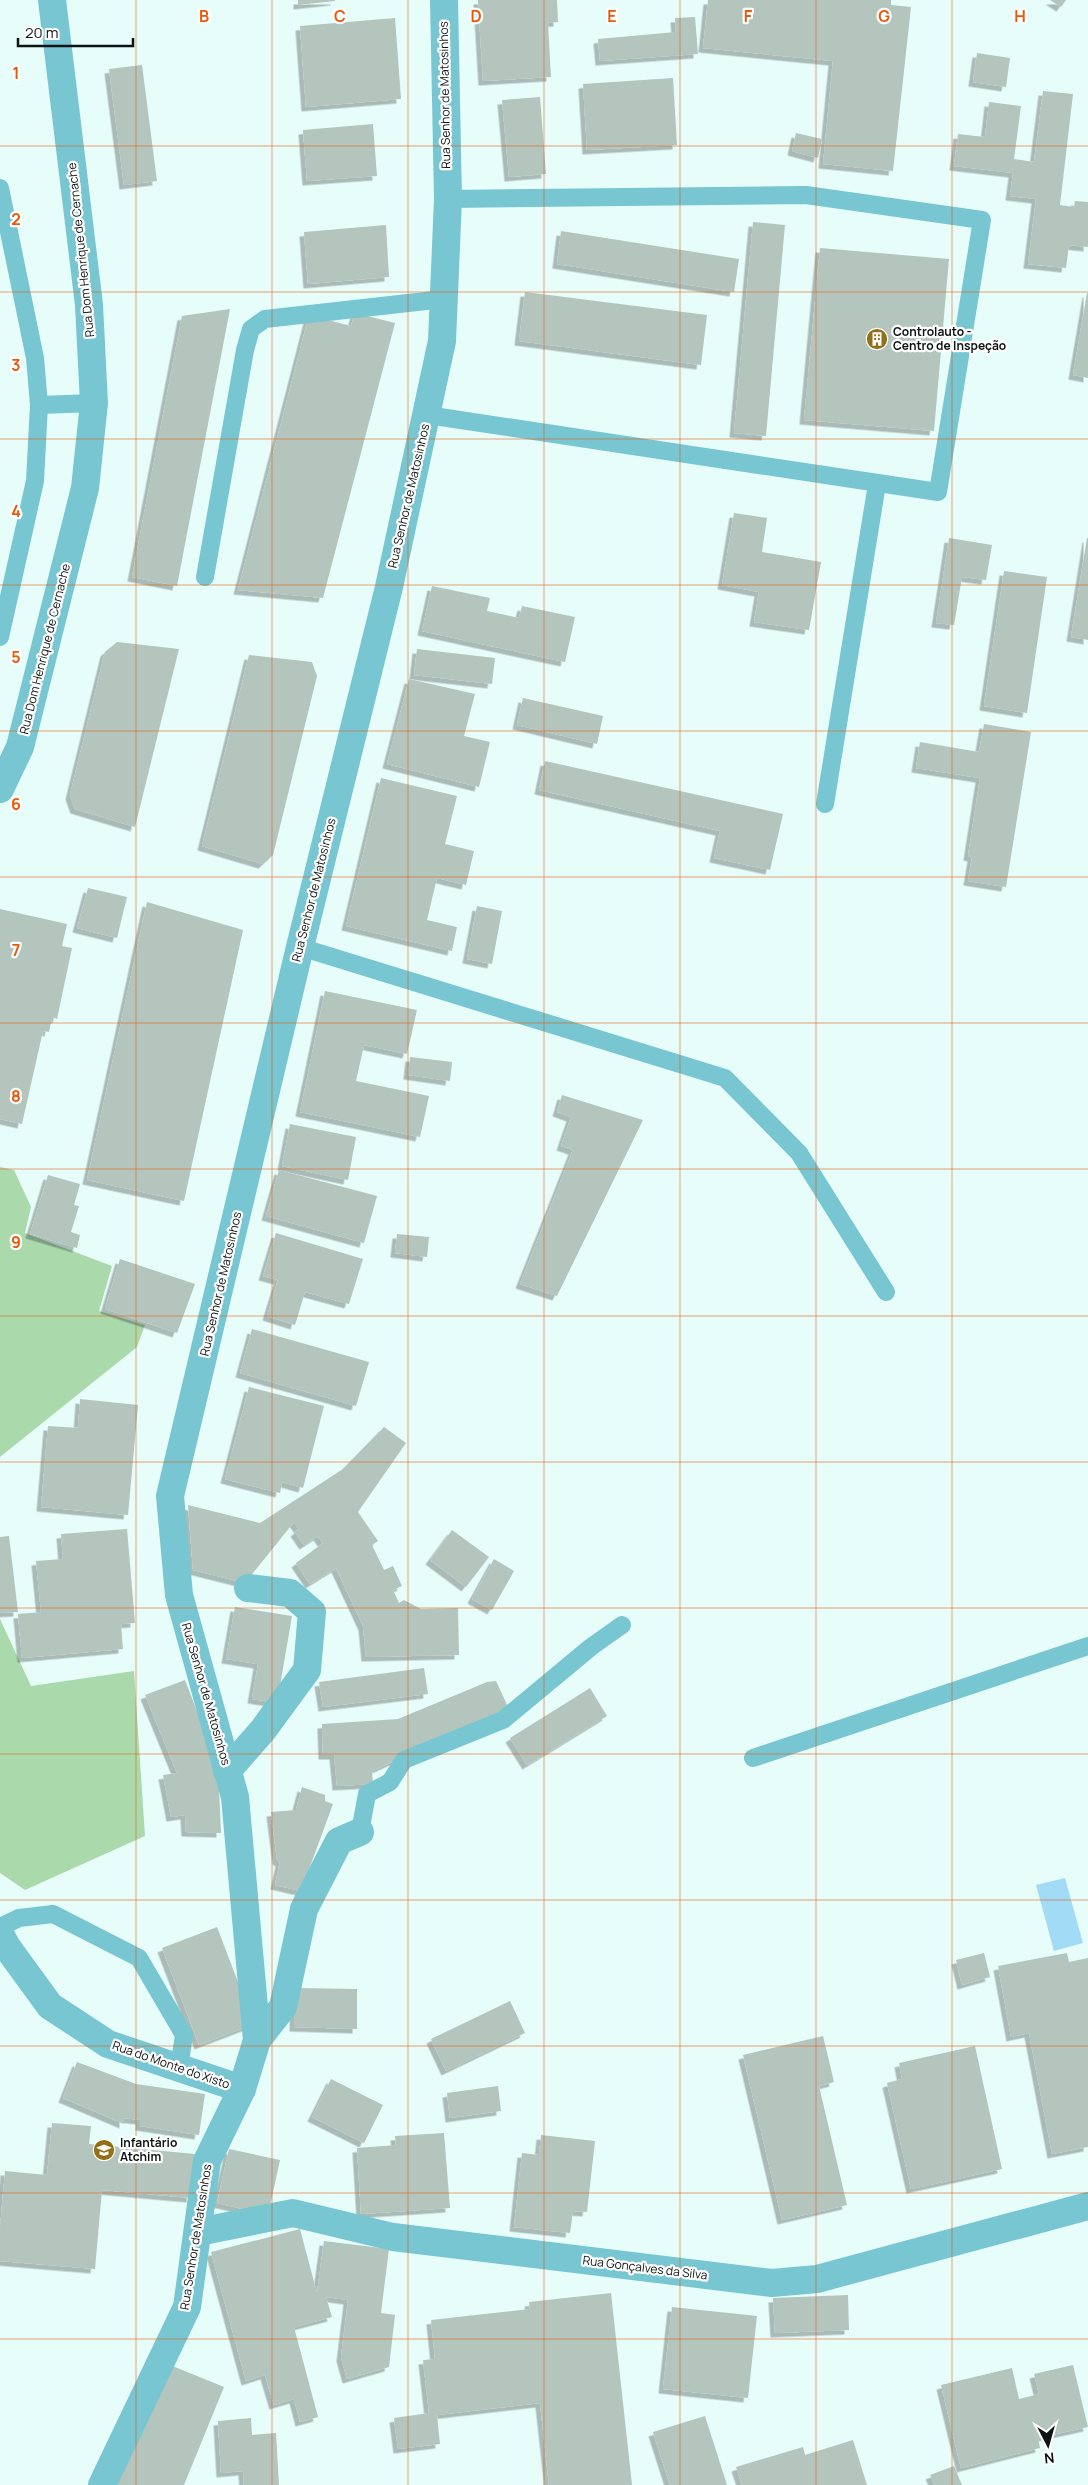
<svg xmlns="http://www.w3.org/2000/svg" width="1088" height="2485" viewBox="0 0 1088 2485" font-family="Manrope,sans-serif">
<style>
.green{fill:#aadaac}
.water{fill:#a2dbf5}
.building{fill:#b3c5bd;filter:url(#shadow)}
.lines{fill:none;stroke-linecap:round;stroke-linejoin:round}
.service{stroke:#78c6d1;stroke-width:18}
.minor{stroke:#78c6d1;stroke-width:28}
.tertiary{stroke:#78c6d1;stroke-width:28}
.grid{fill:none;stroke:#e8590c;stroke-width:1;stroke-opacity:0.55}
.labels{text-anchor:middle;stroke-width:4.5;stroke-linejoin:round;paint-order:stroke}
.street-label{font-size:12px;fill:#0c1312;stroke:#fff}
.poi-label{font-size:12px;font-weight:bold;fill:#0c1312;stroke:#fff;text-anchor:start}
.grid-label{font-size:16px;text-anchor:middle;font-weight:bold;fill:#e8590c;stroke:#fff;stroke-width:4.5;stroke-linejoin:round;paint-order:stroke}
</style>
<defs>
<filter id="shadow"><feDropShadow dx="-4.5" dy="4.5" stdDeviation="0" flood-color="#0004"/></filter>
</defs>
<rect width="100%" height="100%" fill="#e7fdfa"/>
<g class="green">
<polygon points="0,1167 14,1170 31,1207 25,1233 112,1266 99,1311 145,1325 137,1347 0,1457"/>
<polygon points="0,1619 31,1686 134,1671 145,1836 25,1890 0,1873"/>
</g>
<polygon class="water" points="1065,1878 1083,1943 1054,1951 1036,1885"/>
<g class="building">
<polygon points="298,0 335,0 335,1 298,5"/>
<polygon points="478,0 557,0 558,22 548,23 551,77 483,81"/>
<polygon points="708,0 891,0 891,5 911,7 893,171 823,164 833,61 703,48"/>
<polygon points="1050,0 1066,0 1061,7"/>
<polygon points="695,17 698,54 600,61 598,39 676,32 675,18"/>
<polygon points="395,18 401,99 306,107 300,26"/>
<polygon points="977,53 1010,58 1006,87 973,82"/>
<polygon points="142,65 157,181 124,185 109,69"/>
<polygon points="673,78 677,145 587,150 583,84"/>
<polygon points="1043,91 1073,94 1060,205 1074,207 1075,201 1088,202 1088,247 1069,245 1066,268 1028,264 1036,199 1010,196 1013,173 954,166 958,134 985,137 989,102 1021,106 1014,159 1034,162"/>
<polygon points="540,97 546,174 509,177 502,100"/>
<polygon points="373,124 377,176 307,181 303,130"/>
<polygon points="796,133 822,139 818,158 792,151"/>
<polygon points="753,222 785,225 766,436 734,433"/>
<polygon points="386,225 389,277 308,284 304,232"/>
<polygon points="561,231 739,259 734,292 557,264"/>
<polygon points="820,248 949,259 934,431 804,420"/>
<polygon points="525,292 707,315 701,365 519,341"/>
<polygon points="1087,293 1088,293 1088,378 1073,375"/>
<polygon points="230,309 177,586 132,577 182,316"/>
<polygon points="355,313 395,323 323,598 238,590 309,315 351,326"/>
<polygon points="734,513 767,518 762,552 821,562 809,630 754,622 759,592 722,585"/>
<polygon points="949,538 992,545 986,580 962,577 954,625 936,623"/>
<polygon points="1087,538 1088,538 1088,640 1071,637"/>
<polygon points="1004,571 1047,577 1027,713 984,706"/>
<polygon points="432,586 490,598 487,611 519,618 522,606 575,617 565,662 422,631"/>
<polygon points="117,642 179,649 135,827 75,809 70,795 105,652"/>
<polygon points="417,649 495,658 492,684 414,675"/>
<polygon points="249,655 312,662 317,676 273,855 263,864 202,846"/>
<polygon points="409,679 475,694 464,736 490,742 479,787 387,764"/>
<polygon points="523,698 603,716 597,744 517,725"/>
<polygon points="984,724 1031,732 1006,887 968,881 972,857 968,856 980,778 916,768 920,742 979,752"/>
<polygon points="545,761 783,814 770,870 714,858 720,831 539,790"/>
<polygon points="381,778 457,796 445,844 474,851 466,885 437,878 427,920 457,927 452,951 346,926"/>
<polygon points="88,888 127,897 117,938 77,928"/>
<polygon points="147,902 243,930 184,1201 87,1180"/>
<polygon points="477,906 502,911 492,964 467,959"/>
<polygon points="0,909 67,924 62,946 72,948 57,1019 52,1017 49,1032 43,1031 22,1124 0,1119"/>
<polygon points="325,991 417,1010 407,1054 364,1045 356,1081 429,1096 420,1137 300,1112"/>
<polygon points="410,1057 452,1062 450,1081 408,1075"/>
<polygon points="562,1095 643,1120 557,1296 520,1284 573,1150 561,1146 571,1117 557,1112"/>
<polygon points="290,1124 356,1137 348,1180 282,1166"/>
<polygon points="279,1170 377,1196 364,1243 266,1216"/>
<polygon points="48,1175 80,1184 74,1205 79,1206 71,1232 80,1235 77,1248 30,1234"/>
<polygon points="276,1233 363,1259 349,1304 305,1292 295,1325 267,1316 278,1280 263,1276"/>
<polygon points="397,1234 429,1237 427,1257 395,1253"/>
<polygon points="120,1259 195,1284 177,1333 105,1309"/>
<polygon points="252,1329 369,1362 356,1406 240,1373"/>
<polygon points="249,1387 324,1406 303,1488 282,1482 280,1493 225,1479"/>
<polygon points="80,1399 138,1405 128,1515 41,1507 48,1426 78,1428"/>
<polygon points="384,1427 406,1443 358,1512 378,1541 372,1545 384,1570 393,1566 402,1586 393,1590 399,1603 404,1600 421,1609 458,1608 459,1655 366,1657 363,1626 336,1568 310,1584 296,1563 323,1543 318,1536 304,1545 295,1532 299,1529 294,1522 245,1583 193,1570 188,1505 260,1523 343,1469"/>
<polygon points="127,1529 135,1623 121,1624 123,1649 22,1658 18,1614 41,1612 36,1561 63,1559 61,1534"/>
<polygon points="452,1530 489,1557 466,1587 430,1560"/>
<polygon points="9,1536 18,1612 0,1613 0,1537"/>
<polygon points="494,1559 514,1571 492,1610 472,1599"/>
<polygon points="235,1607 292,1616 277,1703 252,1699 258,1664 226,1659"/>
<polygon points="424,1668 428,1694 323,1707 319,1682"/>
<polygon points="185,1680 218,1766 221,1833 186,1832 185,1815 171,1817 163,1775 177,1773 145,1695"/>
<polygon points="496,1681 509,1709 372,1771 373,1784 337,1786 334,1755 323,1755 322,1724 398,1719 487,1682"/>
<polygon points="590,1688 607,1716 527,1765 510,1738"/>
<polygon points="302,1787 325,1795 325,1801 333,1804 301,1891 275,1885 280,1862 277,1860 271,1812 296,1810"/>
<polygon points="217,1927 254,2024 199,2045 162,1948"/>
<polygon points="984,1953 990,1977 962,1985 956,1960"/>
<polygon points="1067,1953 1069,1962 1088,1958 1088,2147 1052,2154 1029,2033 1011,2037 998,1966"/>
<polygon points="295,1988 357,1989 357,2029 294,2027"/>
<polygon points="510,2001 525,2033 446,2071 431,2039"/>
<polygon points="823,2036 834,2082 819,2086 847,2205 782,2220 743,2055"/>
<polygon points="975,2046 1002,2169 911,2189 887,2083 902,2079 899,2063"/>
<polygon points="77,2062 136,2084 205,2094 199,2135 140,2126 140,2120 124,2118 124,2124 63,2098"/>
<polygon points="331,2079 383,2105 364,2143 312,2117"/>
<polygon points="498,2086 501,2111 450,2118 447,2093"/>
<polygon points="52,2123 91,2126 89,2144 195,2154 191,2198 102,2190 95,2269 0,2261 0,2228 5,2171 47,2175"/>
<polygon points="444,2133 450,2208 361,2214 357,2148 396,2145 395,2136"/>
<polygon points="541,2135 595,2141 587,2212 573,2211 570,2233 514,2227 522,2153 539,2155"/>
<polygon points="229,2149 280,2160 268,2215 217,2203"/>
<polygon points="300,2229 317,2293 324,2241 389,2249 381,2313 395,2315 389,2367 347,2379 341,2357 348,2300 326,2297 332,2317 294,2327 318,2417 300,2422 294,2399 274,2405 265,2375 246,2381 211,2252"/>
<polygon points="611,2293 632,2485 549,2485 540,2403 437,2415 440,2444 398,2449 394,2418 429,2413 423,2360 435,2359 431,2320 530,2309 529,2302"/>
<polygon points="848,2295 849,2330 775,2333 773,2298"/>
<polygon points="672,2307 757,2316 748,2398 663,2389"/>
<polygon points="165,2363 224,2387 184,2485 115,2485"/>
<polygon points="1073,2365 1088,2427 1038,2438 1040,2448 961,2468 941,2385 1012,2368 1019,2399 1039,2394 1034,2374"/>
<polygon points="705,2416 727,2485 670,2485 653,2432"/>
<polygon points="251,2418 252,2435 276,2433 279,2485 244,2485 243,2471 221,2473 218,2421"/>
<polygon points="853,2440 867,2485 742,2485 736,2467 803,2447 805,2455"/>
<polygon points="954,2466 962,2485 935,2485 930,2475"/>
</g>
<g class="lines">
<g class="service">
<polyline points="0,188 35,358 39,405 35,481 0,637"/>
<polyline points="39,405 94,403"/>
<polyline points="427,415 938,492 982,220 806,195 448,199"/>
<polyline points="205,577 245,350 251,329 265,319 444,299"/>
<polyline points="825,804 877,484"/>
<polyline points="300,947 725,1078 799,1153 886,1292"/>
<polyline points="753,1758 1088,1646"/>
<polyline points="360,1832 367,1794 390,1782 404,1760 503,1720 591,1647 622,1625"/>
<polyline points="0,1927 19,1918 53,1914 139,1958 184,2035 179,2068"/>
</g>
<g class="minor">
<polyline points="227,1771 263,1730 307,1670 312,1612 290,1593 248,1588"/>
<polyline points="0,1934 7,1947 50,2006 108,2044 242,2089"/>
<polyline points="257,2040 283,2007 304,1909 339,1841 360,1832"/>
<polyline points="198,2232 293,2213 393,2237 772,2283 817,2279 1088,2206"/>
<polyline points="102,2485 187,2307 207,2161 242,2089 257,2040 235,1797 179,1595 170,1496 300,947 389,587 442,341 448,199 444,0"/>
</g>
<polyline class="tertiary" points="0,789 20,747 85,488 94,403 89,305 52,0"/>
</g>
<path class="grid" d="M136,0V2485M272,0V2485M408,0V2485M544,0V2485M680,0V2485M816,0V2485M952,0V2485M0,146H1088M0,292H1088M0,439H1088M0,585H1088M0,731H1088M0,877H1088M0,1023H1088M0,1169H1088M0,1316H1088M0,1462H1088M0,1608H1088M0,1754H1088M0,1900H1088M0,2046H1088M0,2193H1088M0,2339H1088"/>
<defs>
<g id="building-disc" transform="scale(1.125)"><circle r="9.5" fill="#937017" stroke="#fff"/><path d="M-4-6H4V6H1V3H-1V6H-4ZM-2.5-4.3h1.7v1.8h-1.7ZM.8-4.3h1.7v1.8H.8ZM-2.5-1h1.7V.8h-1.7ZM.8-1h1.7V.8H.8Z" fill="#fff"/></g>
<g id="school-disc" transform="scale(1.125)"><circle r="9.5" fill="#937017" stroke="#fff"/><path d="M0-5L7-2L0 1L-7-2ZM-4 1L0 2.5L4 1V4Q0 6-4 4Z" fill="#fff"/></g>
</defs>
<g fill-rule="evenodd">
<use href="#building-disc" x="877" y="339"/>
<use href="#school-disc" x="104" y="2150"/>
</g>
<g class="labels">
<g class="street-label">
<text transform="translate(445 95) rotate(-91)" y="4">Rua Senhor de Matosinhos</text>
<text transform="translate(81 250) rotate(-96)" y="4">Rua Dom Henrique de Cernache</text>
<text transform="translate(409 496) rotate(-77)" y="4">Rua Senhor de Matosinhos</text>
<text transform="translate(45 649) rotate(-76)" y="4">Rua Dom Henrique de Cernache</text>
<text transform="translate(314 890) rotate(-76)" y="4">Rua Senhor de Matosinhos</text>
<text transform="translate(221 1284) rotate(-77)" y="4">Rua Senhor de Matosinhos</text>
<text transform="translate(206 1694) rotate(74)" y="4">Rua Senhor de Matosinhos</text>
<text transform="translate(171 2065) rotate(19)" y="4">Rua do Monte do Xisto</text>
<text transform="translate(196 2237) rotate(-81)" y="4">Rua Senhor de Matosinhos</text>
<text transform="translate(645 2268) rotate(7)" y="4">Rua Gonçalves da Silva</text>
</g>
<g class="poi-label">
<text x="893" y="336">Controlauto -<tspan x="893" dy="14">Centro de Inspeção</tspan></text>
<text x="120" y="2147">Infantário<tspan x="120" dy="14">Atchim</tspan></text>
</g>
</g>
<g class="grid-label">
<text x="204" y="22">B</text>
<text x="340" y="22">C</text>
<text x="476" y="22">D</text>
<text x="612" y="22">E</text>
<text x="748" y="22">F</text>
<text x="884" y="22">G</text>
<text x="1020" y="22">H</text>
<text x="16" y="79">1</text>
<text x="16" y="225">2</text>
<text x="16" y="371">3</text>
<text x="16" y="517">4</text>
<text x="16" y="663">5</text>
<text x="16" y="810">6</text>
<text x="16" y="956">7</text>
<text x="16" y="1102">8</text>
<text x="16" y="1248">9</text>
</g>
<g transform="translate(1048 2445) rotate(174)" stroke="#ffffff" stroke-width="4" paint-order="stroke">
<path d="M0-4L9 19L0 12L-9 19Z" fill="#0c1312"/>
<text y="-8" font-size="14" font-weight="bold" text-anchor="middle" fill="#0c1312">N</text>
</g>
<path d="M18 38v8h115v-8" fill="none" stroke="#0c1312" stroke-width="2.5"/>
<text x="25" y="38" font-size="15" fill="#0c1312" stroke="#ffffff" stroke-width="4" paint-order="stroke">20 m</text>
</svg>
